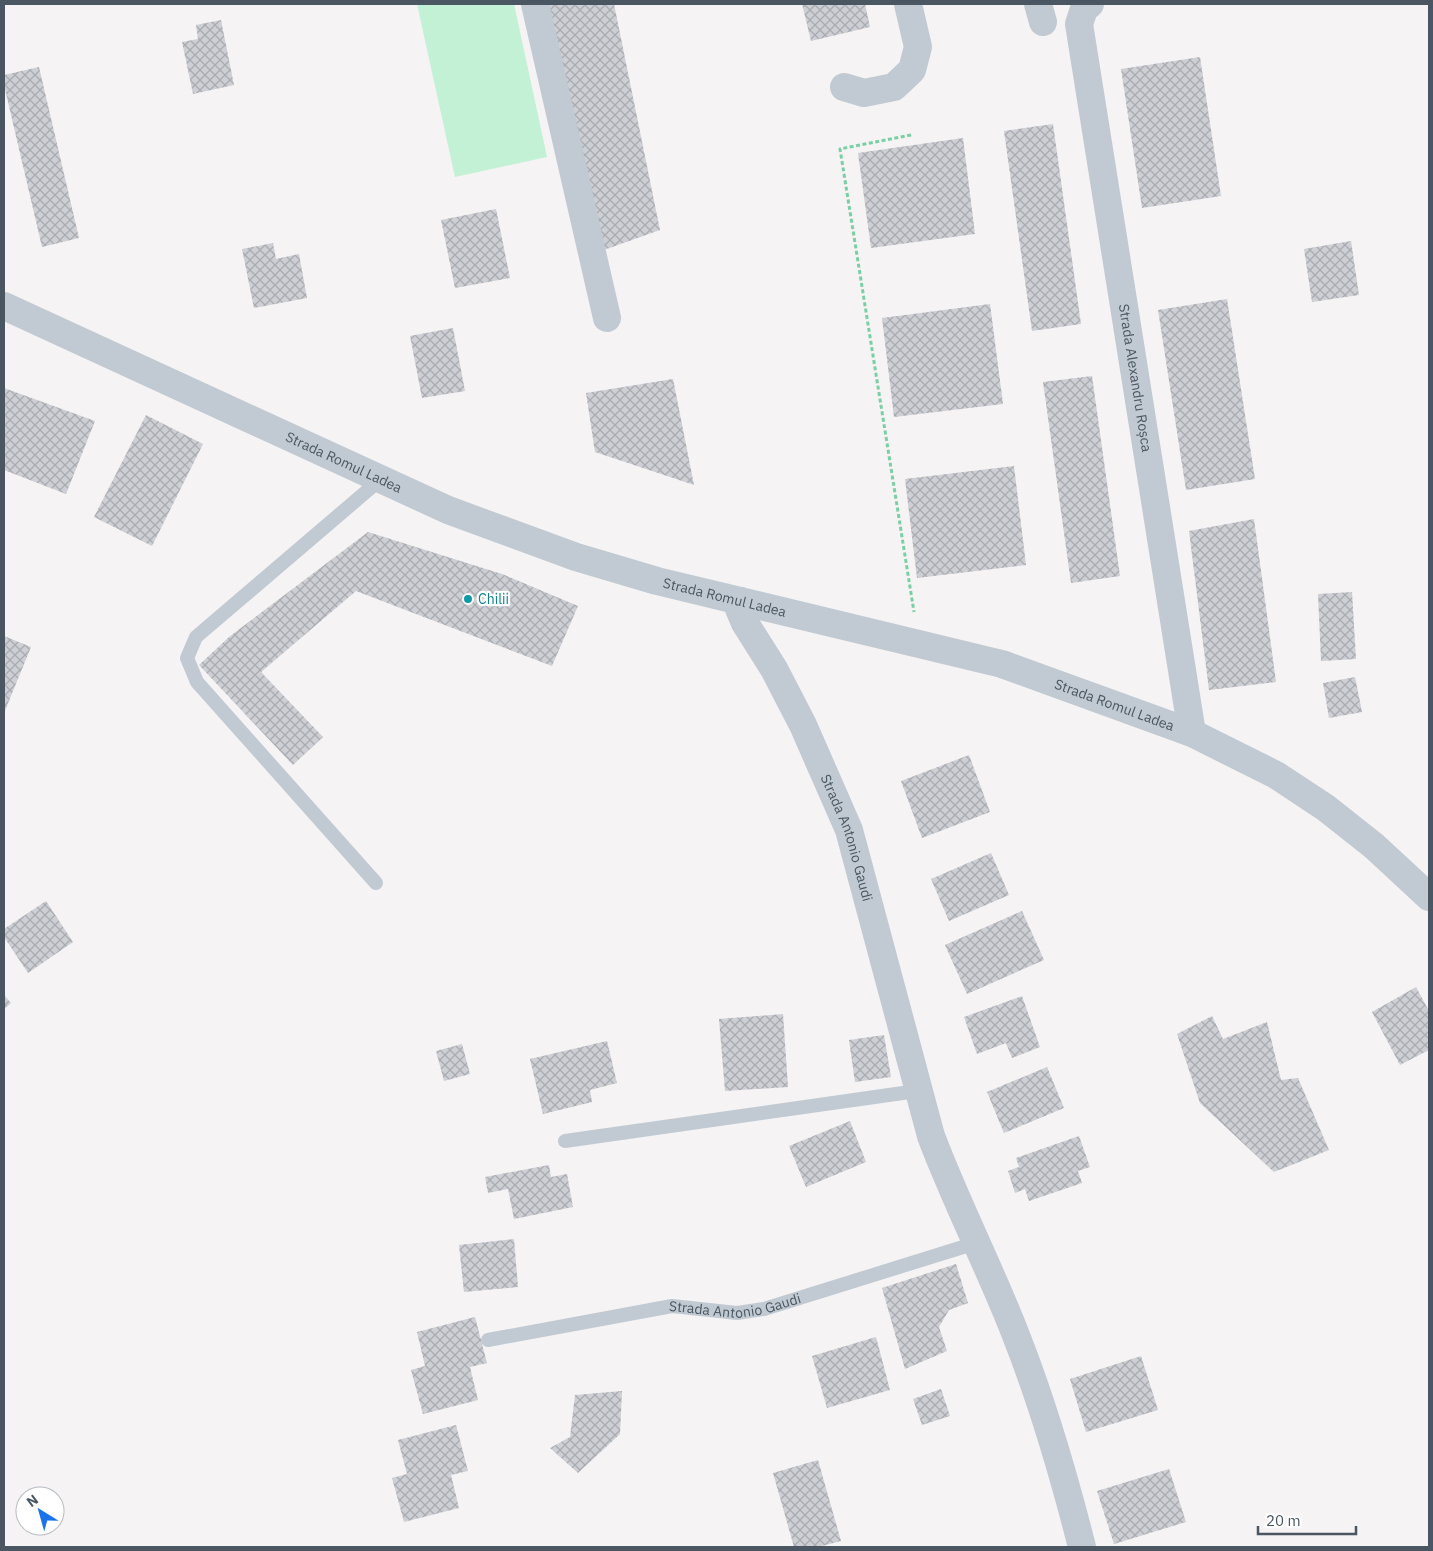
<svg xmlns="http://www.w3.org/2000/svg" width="1433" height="1551" viewBox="0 0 1433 1551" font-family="'IBM Plex Sans',sans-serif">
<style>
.pitch{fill:#c3f1d5}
.building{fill:url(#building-cross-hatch)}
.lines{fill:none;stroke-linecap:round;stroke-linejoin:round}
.path{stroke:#7ad0a6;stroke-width:3;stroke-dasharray:4 2.5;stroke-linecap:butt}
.lane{stroke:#c1cad2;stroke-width:14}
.street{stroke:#c1cad2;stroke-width:28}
.culture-dot{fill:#0f9aa8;stroke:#fff;stroke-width:2}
.labels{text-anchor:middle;stroke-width:4.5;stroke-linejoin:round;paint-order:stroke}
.street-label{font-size:14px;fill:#4a5661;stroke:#fff}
.culture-label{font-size:14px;fill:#0d838f;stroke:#fff;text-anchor:start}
</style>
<defs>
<pattern id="building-cross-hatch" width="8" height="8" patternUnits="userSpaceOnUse" patternTransform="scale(1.25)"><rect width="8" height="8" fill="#cdcfd5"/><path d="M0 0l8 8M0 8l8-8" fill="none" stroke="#a8abb0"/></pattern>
</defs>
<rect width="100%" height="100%" fill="#f5f3f3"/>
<polygon class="pitch" points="417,4 514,4 547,157 455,177"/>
<g class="building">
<polygon points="547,4 614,4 660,230 601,251"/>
<polygon points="802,4 865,4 870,27 811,41"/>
<polygon points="221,20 234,85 193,94 182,42 198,39 196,25"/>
<polygon points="1200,57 1221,196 1142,208 1121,69"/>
<polygon points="39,67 79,238 42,247 4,85 4,75"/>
<polygon points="1053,124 1081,324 1032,331 1004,131"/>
<polygon points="963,138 975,234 871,248 858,153"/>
<polygon points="496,209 510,278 455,288 441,220"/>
<polygon points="1351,241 1359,295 1312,302 1304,249"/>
<polygon points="273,243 276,259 299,254 307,298 254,308 242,249"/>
<polygon points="1227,299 1255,479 1186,490 1158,310"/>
<polygon points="990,304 1003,404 894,417 882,318"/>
<polygon points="453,328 465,391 422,398 410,336"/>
<polygon points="1092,376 1120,576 1071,583 1043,382"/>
<polygon points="673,379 694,485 595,452 586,393"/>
<polygon points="4,388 95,421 66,494 4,470"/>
<polygon points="146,415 203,444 152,546 94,517"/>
<polygon points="1014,466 1026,565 917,578 905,479"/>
<polygon points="1254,519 1276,682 1209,690 1189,531"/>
<polygon points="368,532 502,574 578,606 552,666 356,591 261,672 323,737 293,765 199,665 229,637"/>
<polygon points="1352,592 1356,659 1321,661 1318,594"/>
<polygon points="4,636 31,647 4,713"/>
<polygon points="1355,677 1362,712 1329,718 1323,683"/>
<polygon points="969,755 990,812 922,838 901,781"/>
<polygon points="991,853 1009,895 949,921 931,879"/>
<polygon points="46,901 73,942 28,973 4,937 4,929"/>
<polygon points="1022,911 1044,960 967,994 945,945"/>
<polygon points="1416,987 1429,1011 1429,1050 1400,1065 1372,1012"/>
<polygon points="4,995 11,1003 4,1009"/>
<polygon points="1022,996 1040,1047 1012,1058 1006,1043 977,1054 964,1017"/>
<polygon points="783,1014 788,1087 725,1091 719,1019"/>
<polygon points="1212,1016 1223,1039 1267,1022 1281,1080 1298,1078 1329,1150 1274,1172 1200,1103 1177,1034"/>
<polygon points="884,1035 891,1077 855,1082 849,1040"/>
<polygon points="607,1041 617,1083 590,1090 592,1102 543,1114 530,1059"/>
<polygon points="462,1044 470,1074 444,1081 436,1051"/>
<polygon points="1047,1067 1064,1108 1004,1133 987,1092"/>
<polygon points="850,1121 866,1162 806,1187 789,1146"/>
<polygon points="1079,1136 1090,1167 1078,1171 1082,1183 1029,1201 1025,1189 1015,1193 1008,1171 1019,1167 1016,1158"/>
<polygon points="549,1165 551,1177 567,1174 573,1207 514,1219 508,1189 488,1193 485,1177"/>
<polygon points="514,1239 518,1287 464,1292 459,1245"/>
<polygon points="956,1264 968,1303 949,1310 939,1327 947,1351 905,1369 882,1288"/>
<polygon points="475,1317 487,1363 470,1367 478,1400 423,1414 411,1370 425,1366 417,1332"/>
<polygon points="876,1337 890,1390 827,1408 812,1356"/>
<polygon points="1141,1356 1158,1410 1086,1432 1070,1379"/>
<polygon points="941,1389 950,1416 922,1425 913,1399"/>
<polygon points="622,1391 620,1434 578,1473 550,1448 570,1437 575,1395"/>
<polygon points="456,1425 468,1471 451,1475 459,1508 404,1522 392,1478 407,1474 398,1440"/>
<polygon points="818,1460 841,1541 818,1547 794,1547 773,1473"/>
<polygon points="1169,1469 1186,1522 1114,1544 1097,1491"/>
</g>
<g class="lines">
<polyline class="path" points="911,135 840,149 914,612"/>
<g class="lane">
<polyline points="376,883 197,682 187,658 196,637 381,479"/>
<polyline points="565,1141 917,1091"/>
<path id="s1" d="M488,1340L672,1306L737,1313L764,1309L976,1243"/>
</g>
<g class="street">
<polyline points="535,4 607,318"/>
<polyline points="1038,4 1043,22"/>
<path id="s2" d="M1090,4L1084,9L1079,24L1192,733"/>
<polyline points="844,87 864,93 894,87 912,70 918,47 908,4"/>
<path id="s3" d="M4,306L448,510L576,557L657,581L1002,664L1192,733L1276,775L1326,808L1374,846L1429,897"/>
<path id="s4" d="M740,601L739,609L745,623L774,669L803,725L849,830L931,1136C957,1205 991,1270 1017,1338C1044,1407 1064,1476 1082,1547"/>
</g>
</g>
<circle class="culture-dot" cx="468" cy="599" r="5"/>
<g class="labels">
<g class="street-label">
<text dy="5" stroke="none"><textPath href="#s2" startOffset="382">Strada Alexandru Roșca</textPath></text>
<text dy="5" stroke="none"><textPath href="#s3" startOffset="374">Strada Romul Ladea</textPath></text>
<text dy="5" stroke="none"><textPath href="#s3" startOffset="779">Strada Romul Ladea</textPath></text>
<text dy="5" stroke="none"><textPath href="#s3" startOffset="1184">Strada Romul Ladea</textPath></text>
<text dy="5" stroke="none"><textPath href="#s4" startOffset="262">Strada Antonio Gaudi</textPath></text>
<text dy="5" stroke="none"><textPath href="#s1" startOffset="251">Strada Antonio Gaudi</textPath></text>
</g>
<g class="culture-label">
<text x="478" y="604">Chilii</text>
</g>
</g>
<rect width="1433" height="1551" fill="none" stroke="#4a5661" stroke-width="10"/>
<g transform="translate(40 1511) rotate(323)"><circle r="24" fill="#ffffff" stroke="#b7bbc0"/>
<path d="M0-4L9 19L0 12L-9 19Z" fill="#1a73e8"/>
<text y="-8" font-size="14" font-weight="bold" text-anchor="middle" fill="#4a5661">N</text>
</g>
<path d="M1258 1526v8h98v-8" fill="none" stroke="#4a5661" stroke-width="2.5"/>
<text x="1266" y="1526" font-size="15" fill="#4a5661" stroke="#ffffff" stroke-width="4" paint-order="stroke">20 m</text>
</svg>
